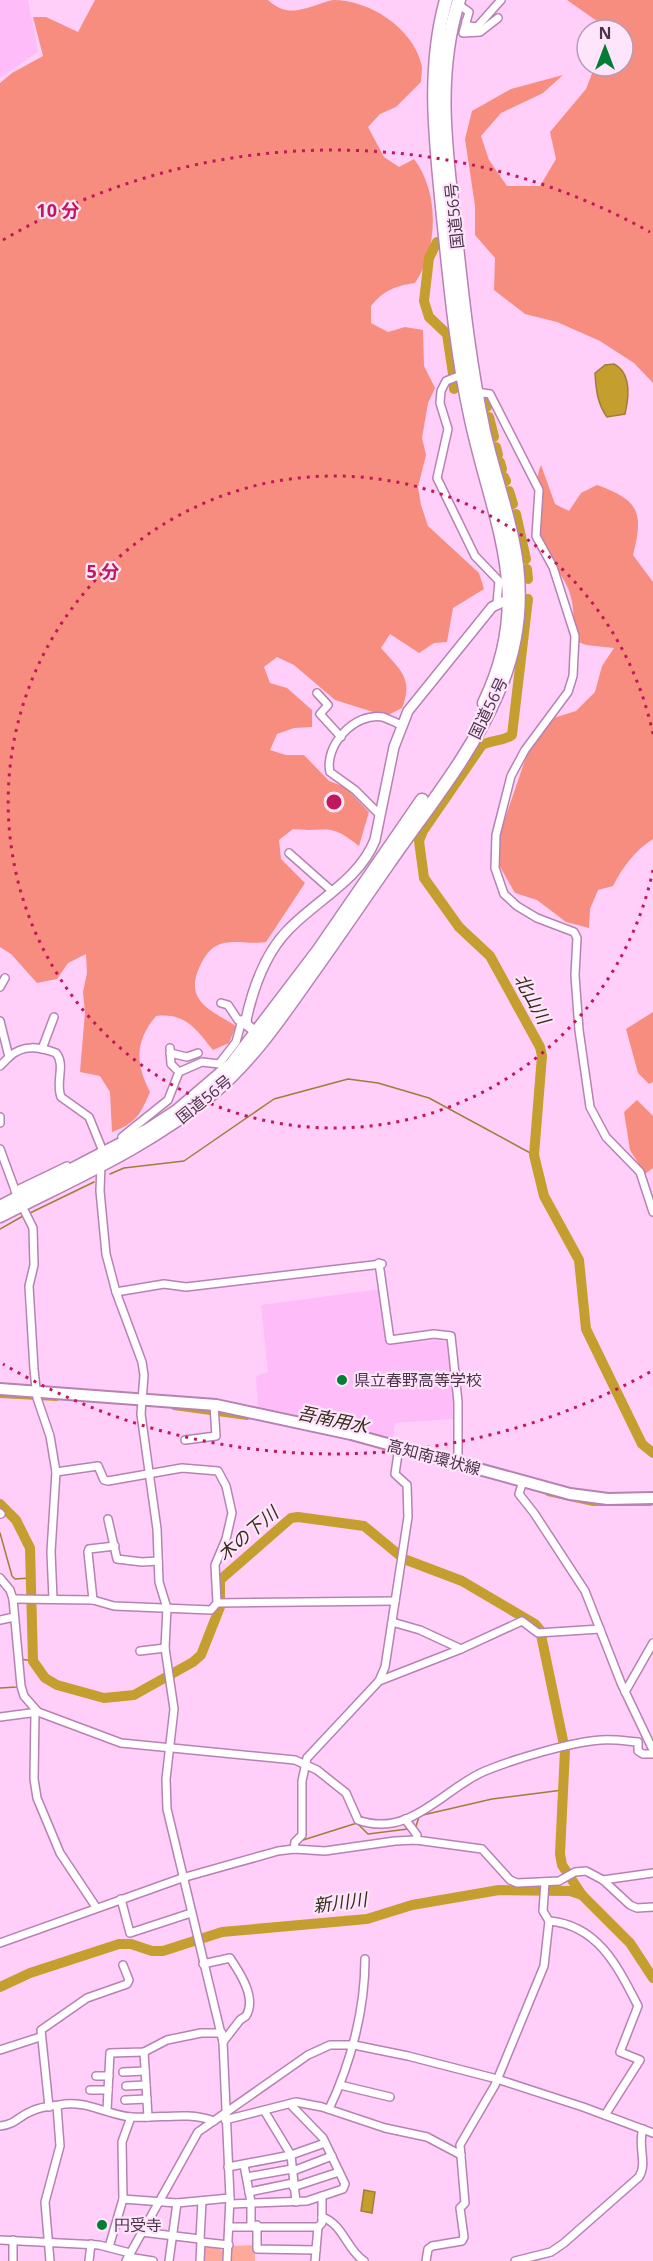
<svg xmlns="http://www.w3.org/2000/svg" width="653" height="2261" viewBox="0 0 653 2261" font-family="'Open Sans','Noto Sans JP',sans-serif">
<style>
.built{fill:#febdf8}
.green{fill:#ffa99b}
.forest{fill:#f78d7e}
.water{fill:#c49e2e;stroke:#a07e36;stroke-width:1.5}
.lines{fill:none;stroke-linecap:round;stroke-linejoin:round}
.stream{stroke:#a07e36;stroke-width:1.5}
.canal{stroke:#c49e2e;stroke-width:6}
.river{stroke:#c49e2e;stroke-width:10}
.street-casing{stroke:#b881b4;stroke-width:10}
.secondary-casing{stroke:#b881b4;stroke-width:12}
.primary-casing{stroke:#b881b4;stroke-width:14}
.highway-casing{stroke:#b881b4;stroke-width:15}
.street{stroke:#fff;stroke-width:7}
.secondary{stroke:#fff;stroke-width:9}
.primary{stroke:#fff;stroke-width:10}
.highway{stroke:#fff;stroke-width:12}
.ring{fill:none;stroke:#c2185b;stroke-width:3;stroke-dasharray:3 6}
.poi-dot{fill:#027d35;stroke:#fee5fb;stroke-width:2}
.labels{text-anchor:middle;stroke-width:4.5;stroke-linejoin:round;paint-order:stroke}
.street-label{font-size:16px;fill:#4b344a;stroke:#fee5fb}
.poi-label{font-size:16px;fill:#4b344a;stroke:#fee5fb;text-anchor:start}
.water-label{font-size:18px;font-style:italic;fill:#352d16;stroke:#fee5fb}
.centre{fill:#c2185b;stroke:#fee5fb;stroke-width:3}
.ring-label{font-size:18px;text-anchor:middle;font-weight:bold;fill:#c2185b;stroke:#fee5fb;stroke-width:4.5;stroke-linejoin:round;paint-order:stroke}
</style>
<rect width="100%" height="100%" fill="#ffcffa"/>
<g class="built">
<polygon points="0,0 28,0 38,52 0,78"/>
<polygon points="381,1289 389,1344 437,1340 450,1342 456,1401 454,1419 395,1423 393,1439 258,1409 256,1376 268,1372 261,1305"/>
</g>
<g class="green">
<polygon points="255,2245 255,2261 230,2261 232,2246"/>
<polygon points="205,2248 219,2248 223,2252 222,2261 204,2261"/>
</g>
<g class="forest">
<path d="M95,0H268C290,21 310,5 333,0C370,0 412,28 421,63C423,68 421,76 421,82L396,107L380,114L368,127L384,157L399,167L414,159C440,193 438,249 415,283C395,286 384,290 371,306V323L388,332L405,327L423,330L424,366L435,388L428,403L422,438L426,455L418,487L421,505L428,526L479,573L484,589L453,608L447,642L434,643L419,653L390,634L381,648C400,670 414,678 402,708L386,716L335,700L294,665L277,657L264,667L270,683L287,688L312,710V727L294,728L277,734L270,750L286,755H304L329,781L345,787L369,812L359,846C328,821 328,833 293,829L279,840L281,859L305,883L266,942C250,945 230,938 216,946C208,950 202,961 199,968C184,1002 213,1011 236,1026L229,1043L213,1050C195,1028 186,1013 156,1016C135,1041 135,1063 150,1092C140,1115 136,1123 112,1132L110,1092L100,1076L80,1072L85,1012L83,992L87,973L86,954L68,963L57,979L37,983L11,954L0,947V83L12,73L43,56L33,17H46L78,32Z"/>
<polygon points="567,0 653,0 653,383 634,363 600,341 557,322 525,314 494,290 495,258 475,235 475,206 465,139 472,111 511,89 563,75 543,93 501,113 481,136 489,160 507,186 540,186 556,159 550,132 586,89 595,66 623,66 623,30 604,30 604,26"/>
<path d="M541,465L555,504L569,511L581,493L597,485C639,500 644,512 633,555L653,582V839C634,851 623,867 613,886L598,890L590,909L589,928L566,922L537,900L515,893L499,865L498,839L524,763L532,742L550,719L576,711L595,692L602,666L614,648L586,645L573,640C576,596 570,581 539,550C541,526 532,484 541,465Z"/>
<polygon points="653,1012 653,1082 649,1084 638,1073 626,1029"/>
<polygon points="637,1100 653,1116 653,1168 645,1174 630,1150 624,1112"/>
</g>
<g class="water">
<path d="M614,364C632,373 629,397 625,414L607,417C597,403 596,389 595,373L605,365Z"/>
<polygon points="364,2190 375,2192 372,2213 361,2211"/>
</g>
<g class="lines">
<g class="stream">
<polyline points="110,1174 124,1168 184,1161 274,1099 348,1079 378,1083 429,1098 534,1155"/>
<polyline points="30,1213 94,1182"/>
<polyline points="0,1229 23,1216"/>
<polyline points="0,1533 12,1576 15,1579 30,1578"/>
<polyline points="20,1659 33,1661"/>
<polyline points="0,1688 17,1687 16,1658"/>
<polyline points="423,1815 492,1799 563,1790"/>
<polyline points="416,1826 419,1817"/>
<polyline points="300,1841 357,1823 368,1834 408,1829"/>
</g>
<g class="canal">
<polyline points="0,1395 56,1398"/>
<polyline points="174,1407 247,1417"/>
<polyline points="548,1493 593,1503 650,1503"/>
</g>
<g class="river">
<polyline points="437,242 429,258 424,301 429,317 447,334 453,374"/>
<polyline points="454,381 454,389"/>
<polyline points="486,399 487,407"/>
<polyline points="489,417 494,437"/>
<polyline points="496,447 498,455"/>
<polyline points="500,462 502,469"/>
<polyline points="504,477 506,481"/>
<polyline points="509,491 513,504"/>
<polyline points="516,514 526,559"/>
<polyline points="527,569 528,579"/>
<path d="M528,599L512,735C504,741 492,740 482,745L423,831L419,841L424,878L459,927L490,956L540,1047L542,1056L534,1155L544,1196L579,1260L586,1329L642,1444L653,1453"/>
<polyline points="0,1504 16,1520 30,1548 33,1661 45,1678 57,1685 104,1698 134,1695 193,1662 201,1655 220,1607 220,1580 291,1518 298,1517 364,1526 404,1559 462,1581 535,1624 540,1630 565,1750 560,1854 562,1865 582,1895"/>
<polyline points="0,1987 30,1973 119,1944 131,1944 152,1951 163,1951 222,1932 367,1919 412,1905 499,1890 570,1891 582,1895 630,1943 653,1978"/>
</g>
<g class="street-casing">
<g id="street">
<polyline points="458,4 469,12 463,33 480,32 498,18"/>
<polyline points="466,21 468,26 477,27 501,0"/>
<polyline points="464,374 446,381 441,391 440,403 448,429 437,478 475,556 499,581 497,603"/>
<polyline points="476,392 490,394 539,490 536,536 553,567 575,636 573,676 568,692 525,750 511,776 496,835 495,868 504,894 517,906 537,918 574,932 577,938 575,975 579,1030 590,1107 606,1137 640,1172 653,1212"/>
<polyline points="317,693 328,705 320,714 341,737"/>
<path d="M380,815L355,790L330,772C324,746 354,712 383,717C388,719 395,722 401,725"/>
<polyline points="289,853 332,891"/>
<polyline points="0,987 5,978"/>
<polyline points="221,1003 228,1005 238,1020 243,1020"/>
<polyline points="0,1021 9,1057 0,1066"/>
<polyline points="170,1048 171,1064 179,1072"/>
<polyline points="42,1049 54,1017"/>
<polyline points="170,1053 187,1057 198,1053"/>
<path d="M9,1057C23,1044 39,1047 56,1053C66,1065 55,1082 61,1097L89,1117L104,1154"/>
<polyline points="0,1117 0,1123"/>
<polyline points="122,1137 168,1100 179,1072 202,1062 219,1064 236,1042 242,1020"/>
<polyline points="0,1149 18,1198 33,1228 34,1265 29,1286 34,1369 37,1398 50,1436 56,1472 51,1552 53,1599"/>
<polyline points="101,1164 100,1191 106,1254 116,1292 142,1362 144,1375 141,1414 157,1529 159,1582 167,1608 165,1648 174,1709 166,1779 167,1809 223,2042 230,2198 227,2261"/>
<polyline points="15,1191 67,1166"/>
<polyline points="379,1263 390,1340 434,1334 451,1336 458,1402 458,1463"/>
<polyline points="116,1292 164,1284 186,1287 382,1264"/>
<polyline points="185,1440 216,1436 214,1405"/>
<polyline points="523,1481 519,1494 534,1513 585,1591 621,1683 653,1750"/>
<polyline points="0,1513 1,1514"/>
<polyline points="108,1519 117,1559 142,1562 158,1561"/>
<path d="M0,1578L10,1590L13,1599L21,1686L24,1696L38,1712L121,1743L295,1760L317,1770L346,1793L358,1820C410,1839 444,1788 485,1771C514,1759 571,1742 601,1740C613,1739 626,1741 638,1742V1751L643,1754H653"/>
<polyline points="13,1599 93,1600 114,1606 211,1610 217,1603 215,1565 226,1539 232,1513 226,1486 218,1471 182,1468 108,1481 104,1480 98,1466 56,1472"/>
<polyline points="93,1600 88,1552 89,1549 115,1546"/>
<polyline points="217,1603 395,1601"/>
<polyline points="0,1620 14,1617"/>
<polyline points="392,1622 420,1630 461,1649 522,1621 538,1633 600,1629"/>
<polyline points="140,1651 165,1648"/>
<polyline points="379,1681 461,1649"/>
<polyline points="625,1692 653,1643"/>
<polyline points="35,1714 34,1779 37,1798 60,1853 96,1907"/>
<polyline points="0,1717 38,1712"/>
<polyline points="405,1819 417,1835 416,1840"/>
<polyline points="294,1849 295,1842 302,1835 302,1781 307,1758 379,1681 385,1667 408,1517 407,1485 395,1474 399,1447"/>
<polyline points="603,1880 653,1873"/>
<polyline points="121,1899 130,1933 191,1913"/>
<path d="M549,1921C598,1925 618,1967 638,2006L620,2052L640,2060L605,2115"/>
<polyline points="0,1943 182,1878 278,1851 294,1849 325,1851 395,1841 416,1840 482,1849 510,1880 517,1883 559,1881 575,1872 586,1871 603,1880 630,1905 637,1908 653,1907"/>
<path d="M203,1964L230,1958C240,1973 257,1998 246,2016L240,2020L223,2042"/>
<polyline points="0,2050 40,2037"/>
<polyline points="144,2052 148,2117"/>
<polyline points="123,2072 145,2071"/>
<polyline points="96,2076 109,2076"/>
<polyline points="340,2085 390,2097"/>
<polyline points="126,2086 146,2085"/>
<polyline points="90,2090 108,2090"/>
<polyline points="125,2100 147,2099"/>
<polyline points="49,2107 41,2030 87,1998 127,1984 129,1980 123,1965"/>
<path d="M329,2109C351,2063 365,2009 365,1959"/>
<polyline points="107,2110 110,2053 144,2052 167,2040 201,2033 222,2033"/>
<polyline points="265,2112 291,2155 296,2202"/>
<polyline points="225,2120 296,2102 322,2107 385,2128 427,2137 461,2155"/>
<path d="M0,2126C17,2124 18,2116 32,2111C40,2107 51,2106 59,2105C85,2099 107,2115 131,2117C160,2119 187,2111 214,2121"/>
<polyline points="244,2165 251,2202 251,2225"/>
<polyline points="228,2167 291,2155 325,2143"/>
<polyline points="293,2171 332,2156"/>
<polyline points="247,2177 292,2169"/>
<polyline points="293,2187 339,2172"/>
<polyline points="249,2192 293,2183"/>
<polyline points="123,2199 122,2142 131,2117"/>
<polyline points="230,2204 307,2201 343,2189 345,2184 323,2138 292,2106 292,2103"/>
<path d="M322,2217C343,2224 347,2250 364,2261"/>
<polyline points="257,2225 257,2249 316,2250"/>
<polyline points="229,2227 318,2227 322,2223 322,2196"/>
<polyline points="141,2232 200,2239 202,2201"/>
<polyline points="200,2239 201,2242 229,2245"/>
<polyline points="0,2240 99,2245 130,2253"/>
<polyline points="109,2247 123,2199 177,2203"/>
<polyline points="128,2257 153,2261"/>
<polyline points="13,2261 13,2240"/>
<polyline points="50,2261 45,2202 60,2146 57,2106"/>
<polyline points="89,2261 91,2244"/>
<polyline points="126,2261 198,2132 308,2055 330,2045 354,2045 408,2056 497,2079 583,2107 653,2133"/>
<polyline points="169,2261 177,2203 230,2198"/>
<polyline points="200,2261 201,2242"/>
<polyline points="315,2261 318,2227"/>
<polyline points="426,2261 428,2249 432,2246 462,2241 464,2237 460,2208 465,2203 460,2145 495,2085 544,1966 549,1921 543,1911 545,1882"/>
<path d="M515,2261L551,2252L564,2243L639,2177C648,2163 637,2145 643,2129"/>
</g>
</g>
<g class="secondary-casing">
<path id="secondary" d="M257,1033L247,1025L246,1020C253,988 266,952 289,929C318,899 359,880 375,840L394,747L408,711L492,607L513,597"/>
</g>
<g class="primary-casing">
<polyline id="primary" points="0,1389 216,1405 351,1434 570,1494 608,1499 653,1498"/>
</g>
<g class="highway-casing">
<g id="highway">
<path d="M446,0C426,72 436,144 443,217C450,284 456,350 470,415C492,521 537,594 484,703"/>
<polyline points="0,1207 148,1130 177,1111 232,1064 318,951 422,800"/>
<path d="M0,1216C74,1178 148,1147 213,1093C250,1062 278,1022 306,982C334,943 361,903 389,863C427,808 472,754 498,692C516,652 522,608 517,565C511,519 494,476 484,431C470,367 463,302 456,237C447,157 434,78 459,0"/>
</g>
</g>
<use href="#street" class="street"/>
<use href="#secondary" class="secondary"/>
<use href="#primary" class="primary"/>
<use href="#highway" class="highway"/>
</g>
<g class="ring">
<path d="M653 870A326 326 0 1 1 653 734"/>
<path d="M650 1372A652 652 0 0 1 3 1364M3 240A652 652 0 0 1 650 232"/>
</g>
<g class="poi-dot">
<circle cx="342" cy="1380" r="6"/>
<circle cx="102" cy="2225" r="6"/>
</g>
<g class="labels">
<g class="street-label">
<text transform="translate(454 216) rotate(-96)" y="6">国道56号</text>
<text transform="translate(488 708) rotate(-64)" y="6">国道56号</text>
<text transform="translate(204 1099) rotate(-39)" y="6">国道56号</text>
<text transform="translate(434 1457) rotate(15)" y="6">高知南環状線</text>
</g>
<g class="poi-label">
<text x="354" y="1386">県立春野高等学校</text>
<text x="114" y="2231">円受寺</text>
</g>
<g class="water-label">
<text transform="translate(532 999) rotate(61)" y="6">北山川</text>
<text transform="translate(333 1420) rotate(12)" y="6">吾南用水</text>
<text transform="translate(248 1534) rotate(-40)" y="6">木の下川</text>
<text transform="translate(340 1903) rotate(-7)" y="6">新川川</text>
</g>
</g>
<circle cx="334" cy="802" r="9" class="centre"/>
<g class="ring-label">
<text x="58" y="217">10 分</text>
<text x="103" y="578">5 分</text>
</g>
<g transform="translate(605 48)"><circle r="28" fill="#fee5fb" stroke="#b69eb4" stroke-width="1.5"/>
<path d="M0-4.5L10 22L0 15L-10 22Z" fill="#027d35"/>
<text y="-9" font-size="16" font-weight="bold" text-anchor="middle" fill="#4b344a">N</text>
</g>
</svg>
